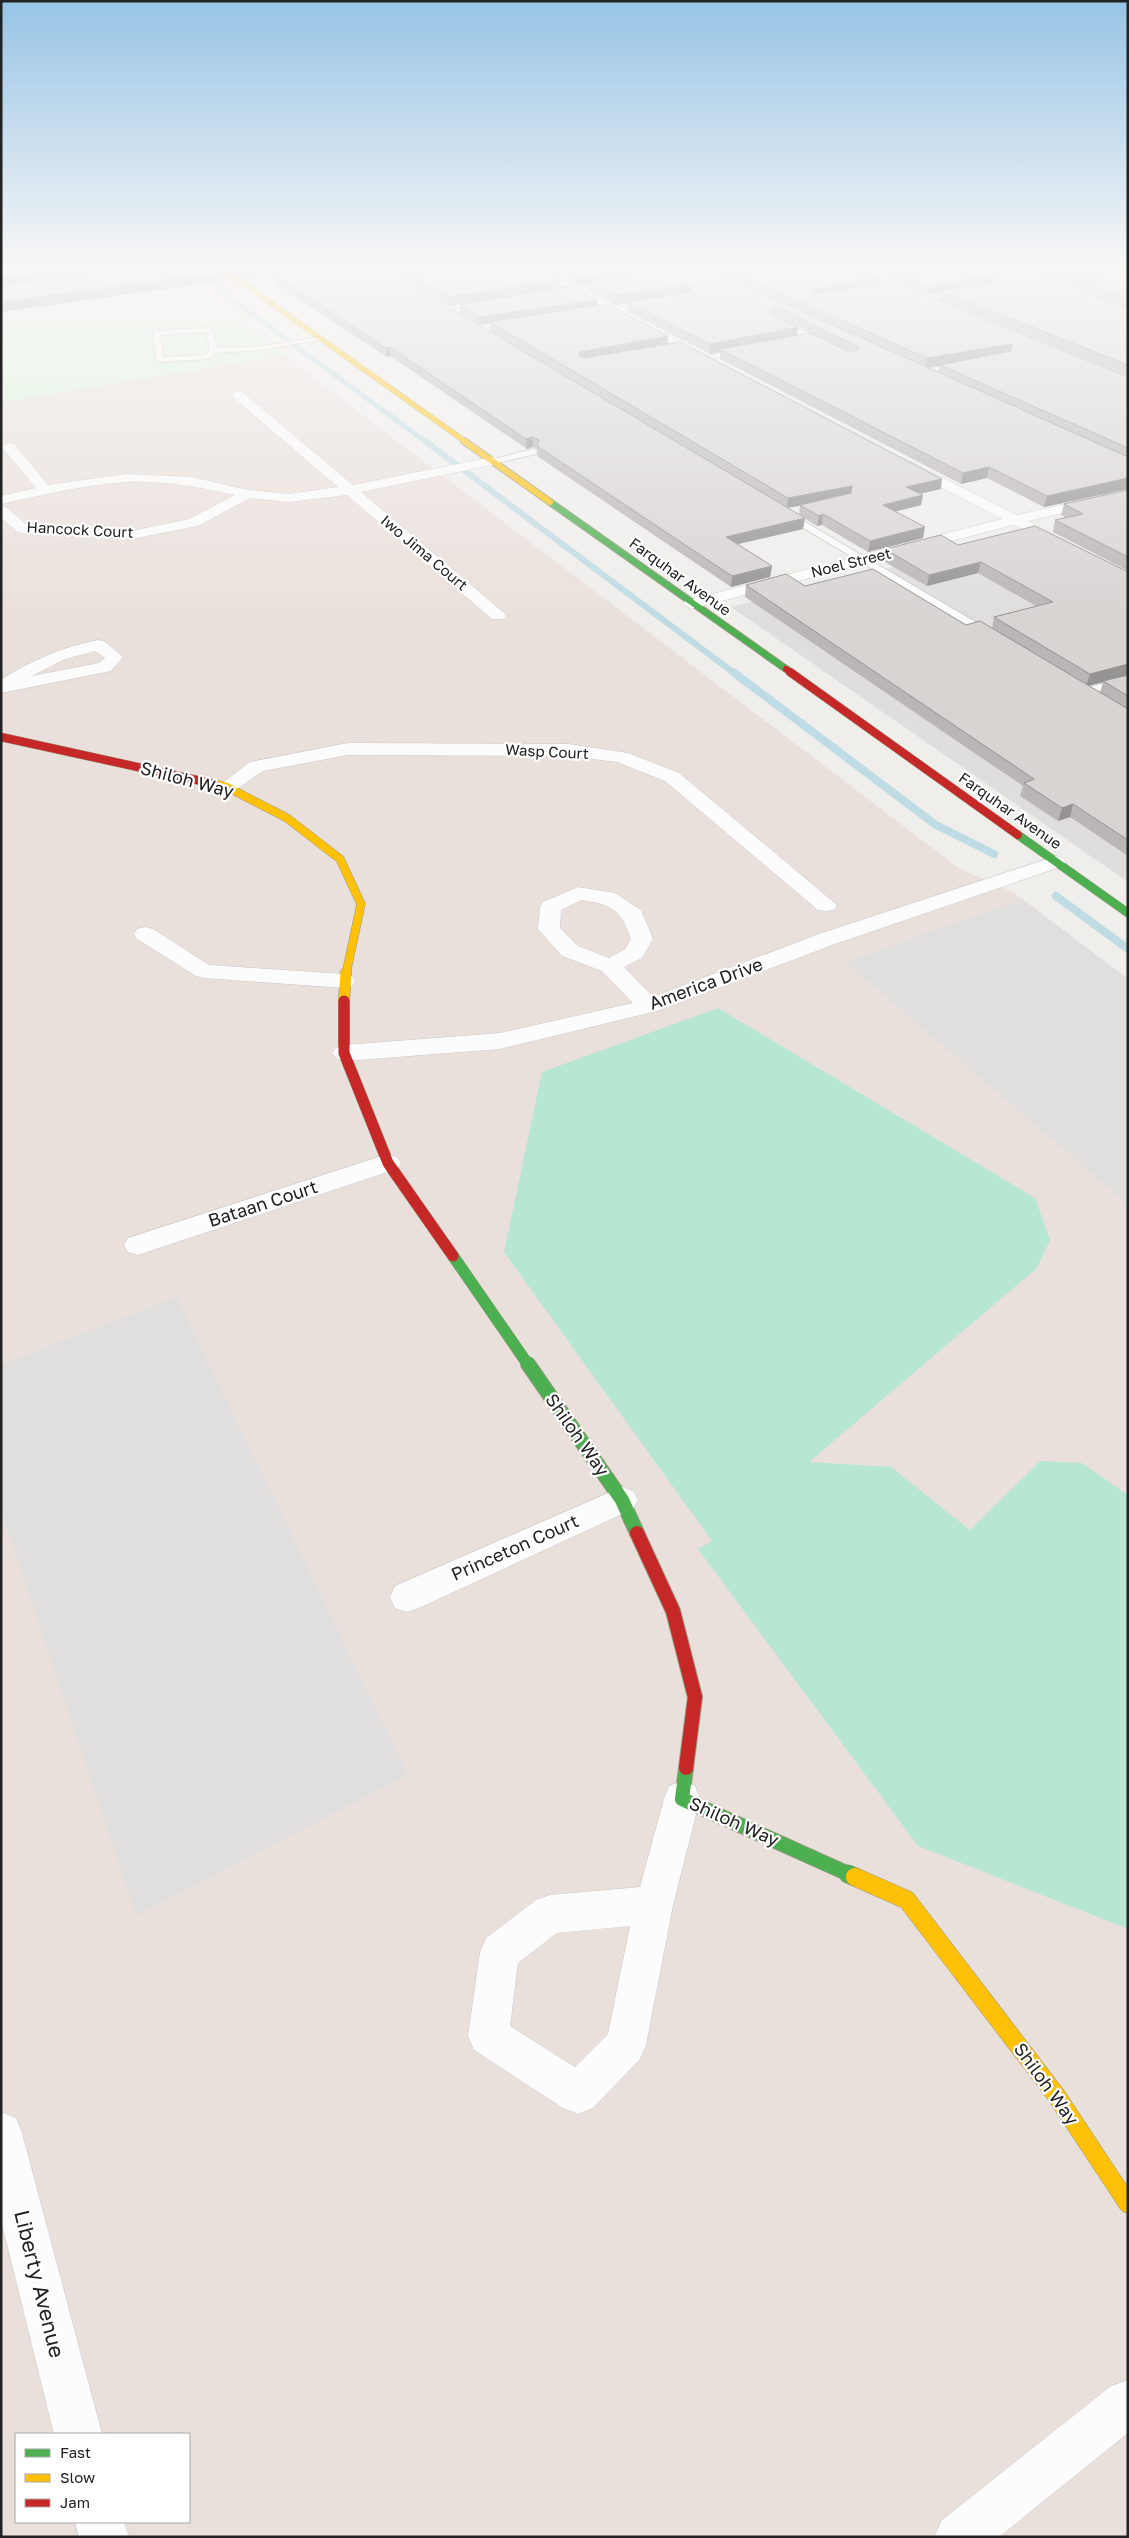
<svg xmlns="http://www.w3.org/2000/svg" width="1129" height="2538" viewBox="0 0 1129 2538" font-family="'Golos Text',sans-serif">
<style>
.residential{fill:#dfdedc}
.military{fill:#eae0db;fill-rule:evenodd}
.park{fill:#daf5da}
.pitch{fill:#b7e6d2}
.parking{fill:#e0dfde}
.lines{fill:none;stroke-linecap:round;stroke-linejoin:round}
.stream-far2{stroke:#bfdbe3;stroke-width:5}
.stream-far1{stroke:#bfdbe3;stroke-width:6}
.stream{stroke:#bfdbe3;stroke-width:8}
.lane-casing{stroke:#c9c8c7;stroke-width:2}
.street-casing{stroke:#c9c8c7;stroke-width:1}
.fast-far4-casing{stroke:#999a82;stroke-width:8}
.fast-far3-casing{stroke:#999a82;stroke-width:9}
.fast-far2-casing{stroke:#999a82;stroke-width:12}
.fast-far1-casing{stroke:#999a82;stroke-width:16}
.fast-casing{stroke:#999a82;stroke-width:19}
.slow-far4-casing{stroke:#999a82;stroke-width:5.5}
.slow-far3-casing{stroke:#999a82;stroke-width:8}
.slow-far2-casing{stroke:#999a82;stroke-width:9}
.slow-far1-casing{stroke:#999a82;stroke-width:12}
.slow-casing{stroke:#999a82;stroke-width:19}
.jam-far3-casing{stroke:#999a82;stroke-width:8}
.jam-far2-casing{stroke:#999a82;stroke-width:9}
.jam-far1-casing{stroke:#999a82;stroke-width:12}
.jam-casing{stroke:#999a82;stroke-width:16}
.lane{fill:#fdfcfc;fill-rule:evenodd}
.street{fill:#fdfcfc;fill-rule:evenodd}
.fast-far4{stroke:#4caf50;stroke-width:6}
.fast-far3{stroke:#4caf50;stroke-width:8}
.fast-far2{stroke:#4caf50;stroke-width:11}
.fast-far1{stroke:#4caf50;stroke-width:14}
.fast{stroke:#4caf50;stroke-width:18}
.slow-far4{stroke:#ffc107;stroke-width:5}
.slow-far3{stroke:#ffc107;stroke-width:6}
.slow-far2{stroke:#ffc107;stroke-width:8}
.slow-far1{stroke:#ffc107;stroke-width:11}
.slow{stroke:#ffc107;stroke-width:18}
.jam-far3{stroke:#c62828;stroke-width:6}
.jam-far2{stroke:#c62828;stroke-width:8}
.jam-far1{stroke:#c62828;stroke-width:11}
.jam{stroke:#c62828;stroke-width:14}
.wall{fill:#b9b6b5;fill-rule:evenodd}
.shaded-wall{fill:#969493}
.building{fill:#d7d4d2;stroke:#969493}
.labels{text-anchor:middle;stroke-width:4.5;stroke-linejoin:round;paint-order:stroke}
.far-street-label{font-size:15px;fill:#222;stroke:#fff}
.street-label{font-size:18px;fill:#222;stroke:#fff}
.near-street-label{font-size:21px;fill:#222;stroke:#fff}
</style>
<rect width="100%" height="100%" fill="#f0eeeb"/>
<polygon class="residential" points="1019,536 1128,593 1128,882 731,607"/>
<path class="military" d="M284,355L960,869L1013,892L1128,979V2537H1V402ZM16,2434H189V2522H16Z"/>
<polygon class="park" points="199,289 284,355 1,402 1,317"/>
<polygon class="pitch" points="718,1008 1035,1198 1050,1240 1037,1268 809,1462 891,1467 970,1530 1040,1461 1082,1463 1128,1495 1128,1929 918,1846 698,1549 712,1541 504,1252 542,1072"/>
<g class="parking">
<polygon points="1022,899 1128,979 1128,1205 845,962"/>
<polygon points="177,1297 408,1775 136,1916 1,1511 1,1364"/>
</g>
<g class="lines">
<polyline class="stream-far2" points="184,264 426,442"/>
<polyline class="stream-far1" points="425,441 734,673"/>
<g class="stream">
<polyline points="733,672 936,825 994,854"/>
<polyline points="1056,896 1128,949"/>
</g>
<g class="lane-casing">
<g id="lane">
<polygon points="545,264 561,264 532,270 529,268"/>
<polygon points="906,264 921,264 861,276 857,274"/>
<polygon points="1128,270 1128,274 1082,283 1128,299 1128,304 1070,283"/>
<polygon points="614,282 617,286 554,295 550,293"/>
<polygon points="965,290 968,294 923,301 919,299"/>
<polygon points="653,301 657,303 656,305 612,312 608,310"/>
<polygon points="485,303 489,305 488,307 447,313 443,311"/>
<polygon points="771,319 777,319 815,338 793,343 793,339 803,337 771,323"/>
<path d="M209,328L213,330L217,348L261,346L322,337L326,339L261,350L216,353L207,359L160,362L156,360L153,331ZM206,332L210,350L205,355L164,357L160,335Z"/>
<polygon points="744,348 748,350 747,352 703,360 699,358"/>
<polygon points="533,449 538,452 536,454 492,464 487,461"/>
<polygon points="783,509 996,634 998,636 996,638 988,638 780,514 780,510"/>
<polygon points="1128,677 1128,684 1085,696 1079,692 1081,689"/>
</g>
</g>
<g class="street-casing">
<g id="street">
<polygon points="519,264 532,264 715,360 713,363 705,363"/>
<polygon points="830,264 844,264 924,298 919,301 915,300"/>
<path d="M238,391L242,392L353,485L492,457L497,458L499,461L497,464L361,492L504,613L506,616L504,619H492L347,495L289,502L250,498L198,526L132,539L23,533L18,532L1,518V506L6,507L27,525L132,531L189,519L235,495C199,487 162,480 125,482C84,485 42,495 1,504V496L36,488L2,447L9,443L14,444L48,485L126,474L192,477L248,490L289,494L338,487L234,398L232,395L234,392Z"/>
<polygon points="909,461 1017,515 1128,490 1128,498 1028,521 1128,573 1128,584 1013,525 691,609 683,604 685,601 1002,519 904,468 902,465"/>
<path d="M98,640L104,641L123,657L111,671L1,693V680C32,660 62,647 98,640ZM95,651L105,658L99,663L32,676L65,659Z"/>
<polygon points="348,743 569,744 628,753 679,773 837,905 834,910 826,911 818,910 665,781 617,762 569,756 348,755 263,771 234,791 220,791 217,787 250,762"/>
<path d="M1056,856L1063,858L1066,862L1063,866L835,944L657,1011L500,1049L344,1061L336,1058L332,1053L336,1048L344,1045L500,1033L633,1003L602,971L562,956L538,929L540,907L543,902L578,887L615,893L641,910L653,939L642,958L624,967L653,997L819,934ZM581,900C612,904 621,910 631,939L625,949L609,958L578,946L560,928L561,910Z"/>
<polygon points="145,927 153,929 209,965 344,974 352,976 355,981 352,986 344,988 204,978 196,976 137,939 134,934 137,929"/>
<polygon points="388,1154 397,1157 401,1163 397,1169 138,1255 128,1252 124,1245 128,1238"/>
<polygon points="622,1487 633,1491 638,1500 633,1509 419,1608 407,1612 395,1608 390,1597 395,1586"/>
<path d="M682,1781L695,1786L700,1799L673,1905L646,2045L640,2059L593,2108L578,2114L563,2108L474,2050L468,2036L480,1952L486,1938L536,1900L550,1895L640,1887L664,1799L669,1786ZM630,1926L608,2034L575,2067L510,2026L518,1963L557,1933Z"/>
<polygon points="1,2112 16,2118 22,2133 102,2434 54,2434 1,2220"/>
<polygon points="1128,2380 1128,2433 999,2537 934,2537 942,2520 1111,2386"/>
<polygon points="75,2522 124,2522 129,2537 79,2537"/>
</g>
</g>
<g class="fast-far4-casing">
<polyline id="fast-far4" points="550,502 786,669"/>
</g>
<g class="fast-far3-casing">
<polyline id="fast-far3" points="1018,835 1128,913"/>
</g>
<g class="fast-far2-casing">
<polyline id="fast-far2" points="453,1256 529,1366"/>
</g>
<g class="fast-far1-casing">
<g id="fast-far1">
<polyline points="528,1364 622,1500 637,1533"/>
<polyline points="686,1768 682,1799 851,1875"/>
</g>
</g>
<g class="fast-casing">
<polyline id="fast" points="848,1874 855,1877"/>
</g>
<g class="slow-far4-casing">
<polyline id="slow-far4" points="216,264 466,442"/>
</g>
<g class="slow-far3-casing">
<polyline id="slow-far3" points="464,441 550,502"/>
</g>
<g class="slow-far2-casing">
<polyline id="slow-far2" points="215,784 227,787 287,818 340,859 361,904 346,974"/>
</g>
<g class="slow-far1-casing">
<polyline id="slow-far1" points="344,1001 346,973"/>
</g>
<g class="slow-casing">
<polyline id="slow" points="855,1877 907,1900 1056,2095 1128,2204"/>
</g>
<g class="jam-far3-casing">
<polyline id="jam-far3" points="786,669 792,673"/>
</g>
<g class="jam-far2-casing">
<g id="jam-far2">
<polyline points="790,672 1018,835"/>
<polyline points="1,737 215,784"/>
</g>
</g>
<g class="jam-far1-casing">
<polyline id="jam-far1" points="344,1001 344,1053 388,1163 453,1256"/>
</g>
<g class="jam-casing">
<polyline id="jam" points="637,1533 673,1611 695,1697 686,1768"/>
</g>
<use href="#lane" class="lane"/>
<use href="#street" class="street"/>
<use href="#fast-far4" class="fast-far4"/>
<use href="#fast-far3" class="fast-far3"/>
<use href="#fast-far2" class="fast-far2"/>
<use href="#fast-far1" class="fast-far1"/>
<use href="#fast" class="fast"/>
<use href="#slow-far4" class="slow-far4"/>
<use href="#slow-far3" class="slow-far3"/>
<use href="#slow-far2" class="slow-far2"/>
<use href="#slow-far1" class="slow-far1"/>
<use href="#slow" class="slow"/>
<use href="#jam-far3" class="jam-far3"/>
<use href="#jam-far2" class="jam-far2"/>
<use href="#jam-far1" class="jam-far1"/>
<use href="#jam" class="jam"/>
</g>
<g class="wall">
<polygon points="1,264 219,264 230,280"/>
<polygon points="226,264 334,264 244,277"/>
<polygon points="377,264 533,264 561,279 561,288 597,305 668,344 941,489 919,494 923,495 921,505 896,511 923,538 868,552 822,525 817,526 799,515 800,506 787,508 490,331 490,323 479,325 460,313 460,305 546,291 449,306"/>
<path d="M546,264H848L878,285L1128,377V489L1044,507L987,478L961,484L720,359V352L710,354L627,311L628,303L615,305L589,291V284L578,286L546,269ZM734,274V281L723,276ZM798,327L810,333L797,336ZM940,366L938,372L928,368Z"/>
<path d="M849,264H1119L1118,268L1128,266V376L939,300L941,293L927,295L876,275L877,268L865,270ZM1023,265H1025L1024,269L1015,266ZM1091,277L1090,282L1081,279Z"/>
<polygon points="273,274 803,529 738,544 772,566 770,577 731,587 537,456 537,449 533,447 527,449 390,356 387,357 274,283"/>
<polygon points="1128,490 1128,571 1053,532 1055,520 1066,518 1061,515 1064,504"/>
<path d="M958,545L1128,572V856L1070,817L1058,821L1020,796L1023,786L745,597L746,585L805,586L966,625L992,629L994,617L1036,606L978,573L927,586L883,561L885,549ZM1103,682L1100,693L1088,686L1092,685Z"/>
</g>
<g class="shaded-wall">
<polygon points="99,264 135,264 135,268 1,286 1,277"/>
<polygon points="271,264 334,264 244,277 242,268"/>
<polygon points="744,264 804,264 734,273 734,274 720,276 721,267"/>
<polygon points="866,264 897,264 877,266 877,268 865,270"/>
<polygon points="1010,264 1025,264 1025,265 1009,266"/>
<polygon points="1109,264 1119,264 1118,270 1091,274 1091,277 1076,280 1069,278 1070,273"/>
<polygon points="633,268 633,277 589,282 589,284 578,286 578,277"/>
<polygon points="228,271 230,280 1,312 1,302"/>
<polygon points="991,276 990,285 941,291 941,293 927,295 929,286"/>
<polygon points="879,277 878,286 811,299 812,290"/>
<polygon points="561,279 561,288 449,306 449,297"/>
<polygon points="694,284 693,294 628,302 628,303 615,305 615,295"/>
<polygon points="597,300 597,307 490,322 490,323 479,325 479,317"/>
<polygon points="798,327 797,336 720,349 720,352 710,354 710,344"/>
<polygon points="668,336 668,345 579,365 580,352"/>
<polygon points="1012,344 1010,354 940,365 940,366 925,368 927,358"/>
<polygon points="390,347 390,356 387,357 386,348"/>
<polygon points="532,437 533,447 527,449 526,439"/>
<polygon points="989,467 987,478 961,484 963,473"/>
<polygon points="1128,478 1128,489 1044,507 1047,496"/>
<polygon points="942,479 941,489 905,497 906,487"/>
<polygon points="852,486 850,496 787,508 788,498"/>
<polygon points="923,495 921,505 882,515 883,505"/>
<polygon points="823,514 822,525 817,526 819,516"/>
<polygon points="805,518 803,529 725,547 726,537"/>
<polygon points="925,527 923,538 868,552 870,541"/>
<polygon points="981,562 978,573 927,586 929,575"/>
<polygon points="772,566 770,577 731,587 732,576"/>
<polygon points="1128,664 1128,676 1086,686 1090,674"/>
<polygon points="1073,804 1070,817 1058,821 1062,808"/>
</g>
<g class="building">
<polygon points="1,264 99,264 1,277"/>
<polygon points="138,264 219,264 228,271 1,302 1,286 138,268"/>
<polygon points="237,264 271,264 242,268"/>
<polygon points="342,264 376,264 805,518 726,537 772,566 732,576 537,446 539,440 532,437 526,439 390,347 386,348 273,274"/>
<polygon points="392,264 533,264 561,279 449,297"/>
<polygon points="553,264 696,264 1128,457 1128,478 1047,496 989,467 963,473 720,349 811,333 849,352 859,349 858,347 779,308 771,308 771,315 798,327 710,344 628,302 690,292 694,284 615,295 589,282 638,274 638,270 633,268 578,277"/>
<polygon points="714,264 744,264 721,267"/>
<polygon points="790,264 848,264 879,277 812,290 817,294 893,282 1128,377 1128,448 940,365 1011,351 1012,344 927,358 734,273"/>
<polygon points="888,264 1010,264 1128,308 1128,365 941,291 993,283 995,281 991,276 929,286 877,266"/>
<polygon points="1029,264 1109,264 1070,273 1071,276 1095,285 1101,278 1091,274 1128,266 1128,299"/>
<polygon points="572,286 597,300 479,317 460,305"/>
<polygon points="606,304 668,336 580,352 579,356 584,358 680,342 942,479 906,487 923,495 883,505 925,527 870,541 823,514 819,516 800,505 851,493 852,486 788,498 490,322"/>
<polygon points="1128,490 1128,557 1055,520 1083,514 1064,504"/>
<polygon points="1035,526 1128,572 1128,664 1090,674 994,617 1053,602 981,562 929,575 885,549 941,535 958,545"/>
<polygon points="873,569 966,625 980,621 1128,709 1128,840 1073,804 1062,808 1024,783 1034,779 746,585 786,574 805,586"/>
<polygon points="1128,675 1128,696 1103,681"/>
</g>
<linearGradient id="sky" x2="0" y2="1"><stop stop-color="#97c4e6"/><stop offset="0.43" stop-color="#f8f7f6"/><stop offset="1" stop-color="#f8f7f6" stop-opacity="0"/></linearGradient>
<rect width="1129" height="619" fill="url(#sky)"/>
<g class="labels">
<g class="far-street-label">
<text transform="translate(80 530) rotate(3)" y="5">Hancock Court</text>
<text transform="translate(424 553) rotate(40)" y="5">Iwo Jima Court</text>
<text transform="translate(851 563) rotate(-14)" y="5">Noel Street</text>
<text transform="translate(680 577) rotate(36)" y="5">Farquhar Avenue</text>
<text transform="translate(547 752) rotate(3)" y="5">Wasp Court</text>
<text transform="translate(1010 811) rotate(35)" y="5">Farquhar Avenue</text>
</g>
<g class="street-label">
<text transform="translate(187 780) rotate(15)" y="6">Shiloh Way</text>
<text transform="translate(706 984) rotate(-20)" y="6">America Drive</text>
<text transform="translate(263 1204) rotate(-18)" y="6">Bataan Court</text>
<text transform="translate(577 1435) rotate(55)" y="6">Shiloh Way</text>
<text transform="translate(515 1548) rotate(-24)" y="6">Princeton Court</text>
<text transform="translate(734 1822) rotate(24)" y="6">Shiloh Way</text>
<text transform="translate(1046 2084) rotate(54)" y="6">Shiloh Way</text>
</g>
<g class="near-street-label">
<text transform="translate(39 2284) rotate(76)" y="7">Liberty Avenue</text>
</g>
</g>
<rect width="1129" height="2538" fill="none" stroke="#222222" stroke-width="5"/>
<rect x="15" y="2433" width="175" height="90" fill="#ffffff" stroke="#a7a7a7"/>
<rect x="25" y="2449" width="25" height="8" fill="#4caf50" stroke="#a7a7a7"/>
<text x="60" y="2458" font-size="15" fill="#222222">Fast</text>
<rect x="25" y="2474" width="25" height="8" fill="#ffc107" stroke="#a7a7a7"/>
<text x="60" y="2483" font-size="15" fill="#222222">Slow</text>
<rect x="25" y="2499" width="25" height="8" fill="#c62828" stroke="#a7a7a7"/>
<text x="60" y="2508" font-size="15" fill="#222222">Jam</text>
</svg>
